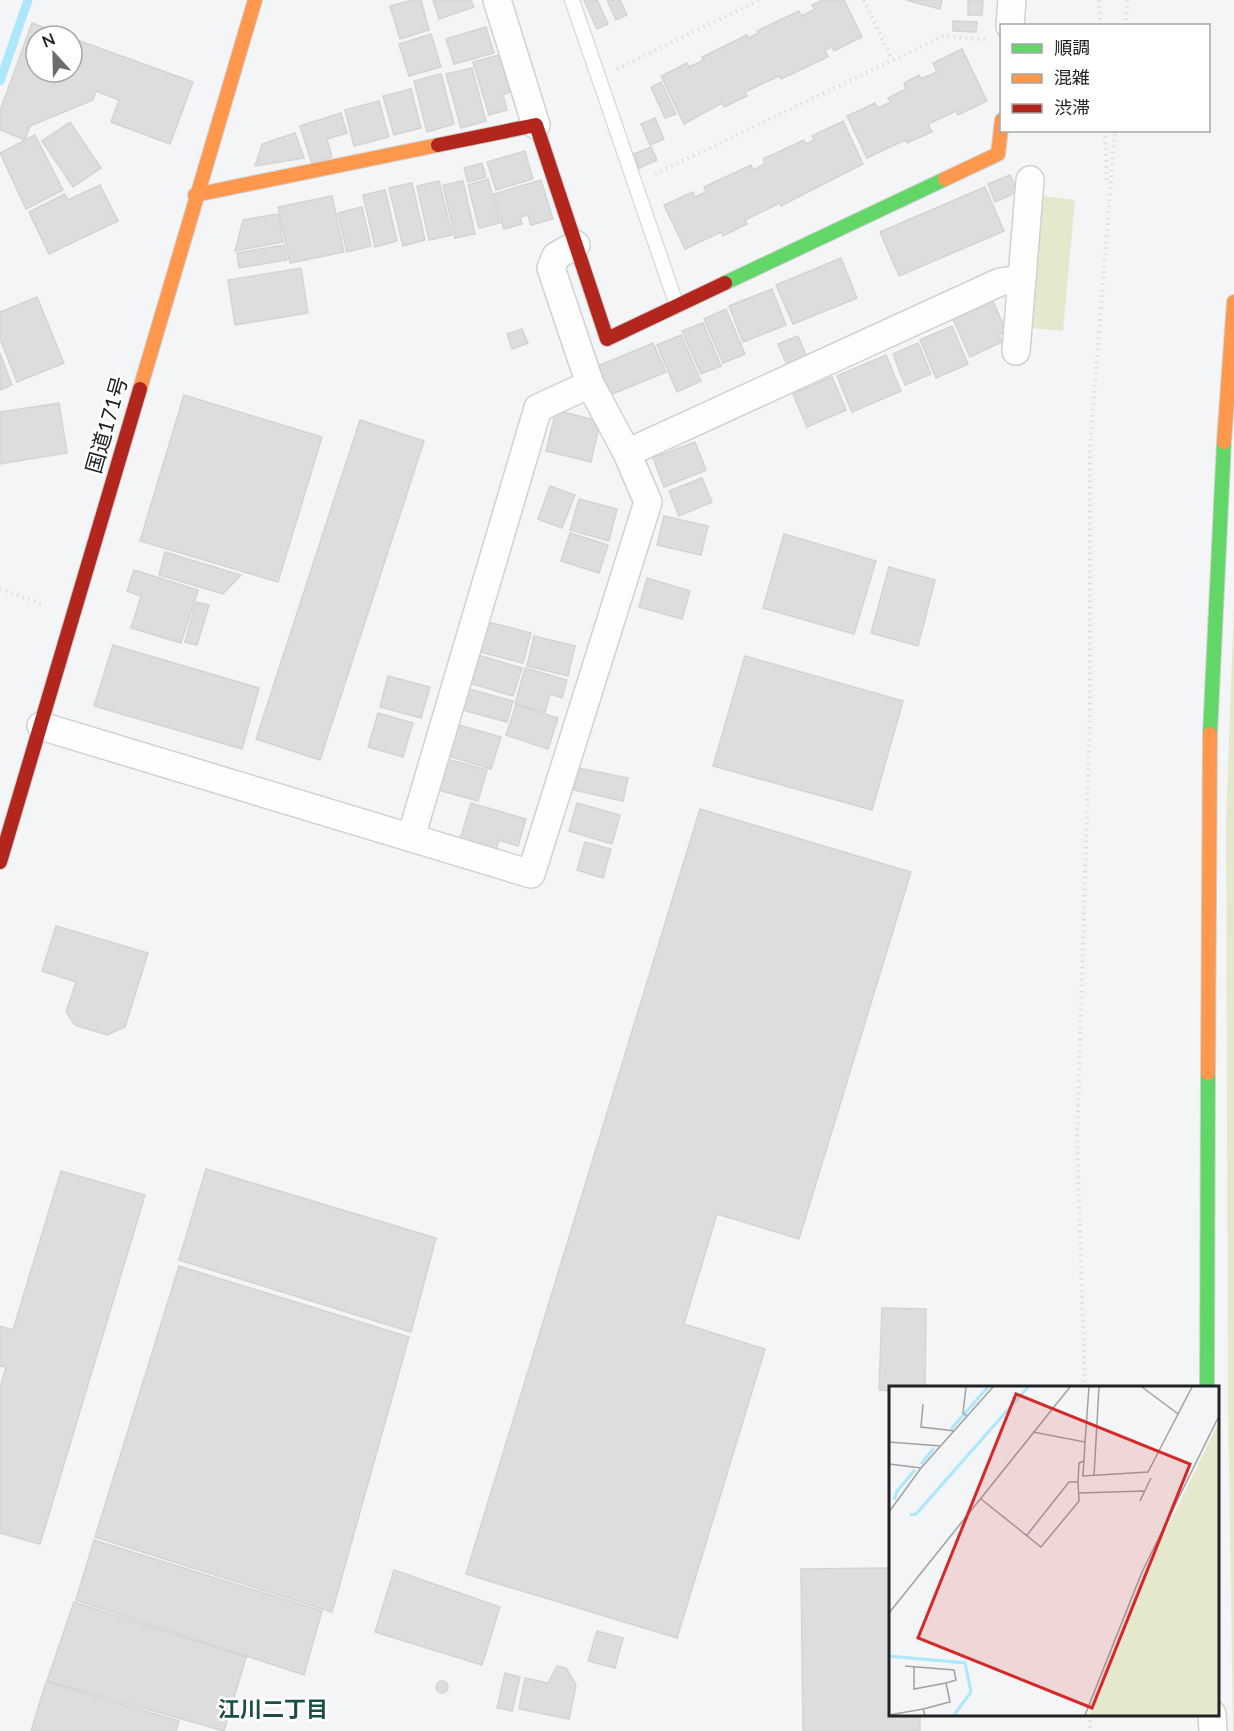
<svg xmlns="http://www.w3.org/2000/svg" width="1234" height="1731" viewBox="0 0 1234 1731" font-family="Lato,'Noto Sans JP',sans-serif">
<style>
.green{fill:#e5e8cc}
.lines{fill:none;stroke-linecap:round;stroke-linejoin:round}
.stream{stroke:#ace7fc;stroke-width:9}
.building{fill:#ddddde;stroke:#d4d4d5;stroke-width:1.5}
.lane-casing{stroke:#d0d1d2;stroke-width:16}
.street-casing{stroke:#d0d1d2;stroke-width:30}
.fast-casing{stroke:#d0d1d2;stroke-width:16}
.slow-casing{stroke:#d0d1d2;stroke-width:16}
.jam-casing{stroke:#d0d1d2;stroke-width:16}
.path{stroke:#dfdfdf;stroke-width:4;stroke-dasharray:1.5 4.5;stroke-linecap:butt}
.lane{stroke:#fdfefe;stroke-width:14}
.street{stroke:#fdfefe;stroke-width:27}
.fast{stroke:#63d668;stroke-width:14}
.slow{stroke:#ff974d;stroke-width:14}
.jam{stroke:#b3261e;stroke-width:14}
.labels{text-anchor:middle;stroke-width:5;stroke-linejoin:round;paint-order:stroke}
.street-label{font-size:21px;fill:#212223;stroke:#fff}
.neighbourhood-label{font-size:22px;font-weight:bold;fill:#1a5044;stroke:#fff}
.inset-river{fill:none;stroke:#ace7fc;stroke-width:3}
.inset-road{fill:none;stroke:#a0a1a2;stroke-width:1.5}
.view{fill:#d62828;fill-opacity:0.15;stroke:#d62828;stroke-width:3}
.inset-edge{fill:none;stroke:#212223;stroke-width:3}
</style>
<rect width="100%" height="100%" fill="#f4f5f6"/>
<g class="green">
<polygon points="1034,195 1075,200 1063,331 1021,327"/>
<polygon points="1234,605 1234,1731 1233,1731 1228,1401 1226,821"/>
</g>
<g class="lines">
<polyline class="stream" points="0,81 28,0"/>
</g>
<g class="building">
<polygon points="412,0 421,0 429,30 400,39 390,6"/>
<polygon points="433,0 471,0 474,7 439,19"/>
<polygon points="584,0 597,0 608,24 597,29"/>
<polygon points="607,0 620,0 627,15 616,20"/>
<polygon points="823,0 844,0 862,37 834,51 832,47 825,50 828,57 781,79 779,76 745,92 747,96 724,107 722,103 684,124 661,76 687,63 689,67 704,60 702,57 747,35 749,38 758,33 757,31 799,11 801,16 814,10 812,5"/>
<polygon points="906,0 942,0 940,9"/>
<polygon points="968,0 983,0 982,15 968,15"/>
<polygon points="953,21 977,22 976,32 953,31"/>
<polygon points="32,23 67,36 36,36 36,72 72,72 72,38 193,82 170,144 111,122 119,100 96,91 93,100 30,126 25,140 0,130 0,111"/>
<polygon points="486,27 494,53 454,64 446,39"/>
<polygon points="431,34 441,67 409,76 399,44"/>
<polygon points="962,49 987,101 958,115 956,111 928,124 932,132 907,143 905,140 867,158 847,116 875,103 878,108 891,102 888,98 906,89 904,83 919,75 921,79 937,72 933,63"/>
<polygon points="499,55 510,92 503,95 507,110 489,115 473,62"/>
<polygon points="472,68 486,121 461,128 446,74"/>
<polygon points="441,74 454,124 427,132 414,81"/>
<polygon points="661,82 676,114 665,118 651,87"/>
<polygon points="411,89 421,128 394,135 383,96"/>
<polygon points="379,101 389,137 354,146 345,110"/>
<polygon points="341,113 347,133 327,139 332,157 312,164 300,126"/>
<polygon points="655,118 664,139 650,145 641,124"/>
<polygon points="843,121 863,164 781,206 780,203 745,220 747,224 723,236 721,232 685,249 664,205 693,192 695,197 706,192 704,187 751,165 753,170 765,164 763,159 804,140 805,144 814,140 812,136"/>
<polygon points="70,122 101,168 73,187 42,141"/>
<polygon points="295,133 304,158 255,166 262,144"/>
<polygon points="35,135 63,190 26,209 0,153"/>
<polygon points="651,147 657,160 639,168 634,154"/>
<polygon points="525,151 533,179 496,190 487,162"/>
<polygon points="482,163 486,177 468,182 464,168"/>
<polygon points="1010,175 1018,192 995,202 988,184"/>
<polygon points="488,179 500,223 479,228 468,185"/>
<polygon points="541,180 553,219 531,225 528,215 520,217 522,224 504,229 494,194"/>
<polygon points="439,181 452,235 429,240 417,186"/>
<polygon points="463,181 475,234 455,238 443,185"/>
<polygon points="412,183 425,240 403,246 389,188"/>
<polygon points="100,185 118,221 49,254 29,212 65,194 68,200"/>
<polygon points="985,187 1004,231 899,276 880,232"/>
<polygon points="385,190 397,241 375,247 363,195"/>
<polygon points="332,196 344,252 290,263 278,207"/>
<polygon points="362,207 371,246 347,252 338,213"/>
<polygon points="278,214 283,242 235,251 243,220"/>
<polygon points="284,245 287,260 239,268 237,253"/>
<polygon points="841,258 857,298 793,324 776,285"/>
<polygon points="301,268 308,313 235,325 228,280"/>
<polygon points="772,289 786,325 743,342 729,306"/>
<polygon points="37,297 64,363 17,382 0,339 0,312"/>
<polygon points="992,299 1006,331 999,335 1002,342 970,357 952,317"/>
<polygon points="726,309 745,354 723,363 704,319"/>
<polygon points="703,323 721,366 701,374 682,331"/>
<polygon points="952,326 968,364 936,378 920,340"/>
<polygon points="522,329 528,343 512,349 507,334"/>
<polygon points="681,335 701,381 677,392 657,345"/>
<polygon points="798,336 807,357 787,365 778,344"/>
<polygon points="653,343 666,372 610,395 598,366"/>
<polygon points="918,343 931,374 905,385 893,354"/>
<polygon points="0,353 12,385 0,390"/>
<polygon points="886,355 901,391 852,412 837,376"/>
<polygon points="832,377 846,410 807,427 793,394"/>
<polygon points="184,395 322,437 278,582 140,541"/>
<polygon points="59,403 67,453 0,464 0,412"/>
<polygon points="556,410 594,420 598,431 591,462 546,451"/>
<polygon points="360,420 424,441 320,760 256,739"/>
<polygon points="695,442 706,470 664,487 653,458"/>
<polygon points="702,478 712,502 679,516 669,491"/>
<polygon points="550,486 575,495 562,528 538,519"/>
<polygon points="579,499 617,509 609,541 570,530"/>
<polygon points="664,516 708,526 701,555 657,545"/>
<polygon points="570,533 608,545 599,573 561,561"/>
<polygon points="784,534 876,561 854,634 763,608"/>
<polygon points="165,552 241,575 223,594 159,575"/>
<polygon points="889,567 935,580 918,646 871,633"/>
<polygon points="134,570 198,590 181,643 131,628 141,596 127,591"/>
<polygon points="647,578 690,591 682,619 639,607"/>
<polygon points="196,602 209,605 197,645 185,642"/>
<polygon points="484,621 531,633 523,663 476,651"/>
<polygon points="534,636 575,646 568,676 527,666"/>
<polygon points="113,645 259,688 242,749 94,706"/>
<polygon points="475,654 522,668 513,696 466,682"/>
<polygon points="745,656 903,701 872,810 713,766"/>
<polygon points="525,668 567,680 562,698 550,694 545,712 515,704"/>
<polygon points="388,676 430,687 421,718 380,707"/>
<polygon points="462,687 513,701 507,722 455,708"/>
<polygon points="516,705 558,718 548,749 506,735"/>
<polygon points="378,713 413,723 403,757 368,747"/>
<polygon points="452,723 501,737 491,769 442,754"/>
<polygon points="440,757 487,770 478,801 431,788"/>
<polygon points="579,768 628,778 623,801 574,790"/>
<polygon points="471,803 526,819 518,846 499,840 495,853 459,843"/>
<polygon points="577,803 620,815 612,844 569,831"/>
<polygon points="700,809 911,872 799,1239 717,1214 684,1324 765,1349 677,1638 466,1574"/>
<polygon points="585,842 611,849 603,878 577,870"/>
<polygon points="56,926 148,953 125,1027 107,1035 75,1025 66,1012 76,982 42,971"/>
<polygon points="206,1169 436,1238 411,1332 179,1260"/>
<polygon points="61,1171 145,1195 40,1544 0,1533 0,1387 6,1367 0,1366 0,1326 13,1330"/>
<polygon points="179,1266 409,1337 332,1612 95,1537"/>
<polygon points="882,1308 926,1309 925,1388 890,1388 890,1391 879,1390"/>
<polygon points="94,1540 322,1611 304,1675 76,1600"/>
<polygon points="890,1568 890,1714 920,1714 920,1731 803,1731 801,1569"/>
<polygon points="394,1570 500,1607 482,1665 375,1632"/>
<polygon points="74,1602 246,1657 224,1731 47,1681"/>
<polygon points="597,1631 623,1638 615,1668 588,1661"/>
<polygon points="557,1666 566,1668 576,1685 569,1719 519,1709 525,1678 548,1683"/>
<polygon points="505,1673 520,1677 512,1711 497,1708"/>
<circle cx="442" cy="1687" r="6"/>
<polygon points="46,1682 179,1721 176,1731 31,1731"/>
</g>
<g class="lines">
<g class="lane-casing">
<polyline id="lane" points="572,0 677,306"/>
</g>
<g class="street-casing">
<g id="street">
<polyline points="497,0 536,125"/>
<polyline points="1010,26 1012,0"/>
<polyline points="1016,351 1030,180"/>
<polyline points="627,453 1000,282 1020,279"/>
<polyline points="41,726 531,874 648,502 627,453 590,384"/>
<polyline points="411,837 538,408 590,384 551,268 556,256 576,245"/>
<polyline points="1212,1714 1213,1731"/>
</g>
</g>
<g class="fast-casing">
<g id="fast">
<polyline points="725,283 945,179"/>
<polyline points="1210,734 1224,442"/>
<polyline points="1207,1388 1208,1073"/>
</g>
</g>
<g class="slow-casing">
<g id="slow">
<polyline points="945,179 998,154 1002,120"/>
<polyline points="195,195 438,145"/>
<polyline points="140,389 255,0"/>
<polyline points="1224,442 1234,302"/>
<polyline points="1208,1073 1210,734"/>
</g>
</g>
<g class="jam-casing">
<g id="jam">
<polyline points="438,145 536,125 607,339 725,283"/>
<polyline points="0,862 140,389"/>
</g>
</g>
<g class="path">
<polyline points="864,0 892,60"/>
<polyline points="1099,0 1100,26"/>
<polyline points="1125,26 1128,0"/>
<polyline points="617,69 759,0"/>
<polyline points="1105,130 1107,184"/>
<polyline points="655,174 943,36 988,40"/>
<polyline points="0,589 45,605"/>
<polyline points="1085,1388 1077,1140 1090,714 1090,447 1115,130"/>
<polyline points="1090,1714 1090,1731"/>
</g>
<use href="#lane" class="lane"/>
<use href="#street" class="street"/>
<use href="#fast" class="fast"/>
<use href="#slow" class="slow"/>
<use href="#jam" class="jam"/>
</g>
<g class="labels">
<g class="street-label">
<text transform="translate(107 425) rotate(-74)" y="7">国道171号</text>
</g>
<g class="neighbourhood-label">
<text x="273" y="1717">江川二丁目</text>
</g>
</g>
<g transform="translate(889 1386)">
<rect width="330" height="330" fill="#f4f5f6"/>
<path d="M330,36V329H200L253,193Z" fill="#e5e8cc"/>
<path class="inset-river" d="M62,43L99,1M32,78L45,62M5,114L8,105L26,84M21,129L27,128L139,1M0,270L76,277L82,306L65,329"/>
<path class="inset-road" d="M77,1L74,27L78,30M253,1L289,28M34,18L32,41L66,45M144,46L196,56L194,90L259,86L303,1M0,56L52,60M196,56L200,1M0,78L32,82M205,90L210,1M190,107L255,105M92,113L152,161L190,115L189,96M251,115L262,92M0,126L32,82L104,1M138,149L180,96H189L190,77L195,75M0,227L181,1M16,280L65,284L67,294L57,297L61,316L34,323M25,281V303L57,297M0,329L34,323L36,329M196,329L253,186L330,30"/>
<path class="view" d="M127,8L301,78L203,322L29,252Z"/>
<rect width="330" height="330" class="inset-edge"/>
</g>
<rect x="1000" y="24" width="210" height="108" fill="#ffffff" stroke="#a6a7a7" stroke-width="1.5"/>
<rect x="1012" y="44" width="30" height="9" fill="#63d668" stroke="#a6a7a7" stroke-width="1.5"/>
<text x="1054" y="54" font-size="18" fill="#212223">順調</text>
<rect x="1012" y="74" width="30" height="9" fill="#ff974d" stroke="#a6a7a7" stroke-width="1.5"/>
<text x="1054" y="84" font-size="18" fill="#212223">混雑</text>
<rect x="1012" y="104" width="30" height="9" fill="#b3261e" stroke="#a6a7a7" stroke-width="1.5"/>
<text x="1054" y="114" font-size="18" fill="#212223">渋滞</text>
<g transform="translate(54 54) rotate(338)"><circle r="28" fill="#ffffff" stroke="#a6a7a7" stroke-width="1.5"/>
<path d="M0-4.5L10 22L0 15L-10 22Z" fill="#6b6c6d"/>
<text y="-9" font-size="16" font-weight="bold" text-anchor="middle" fill="#212223">N</text>
</g>
</svg>
